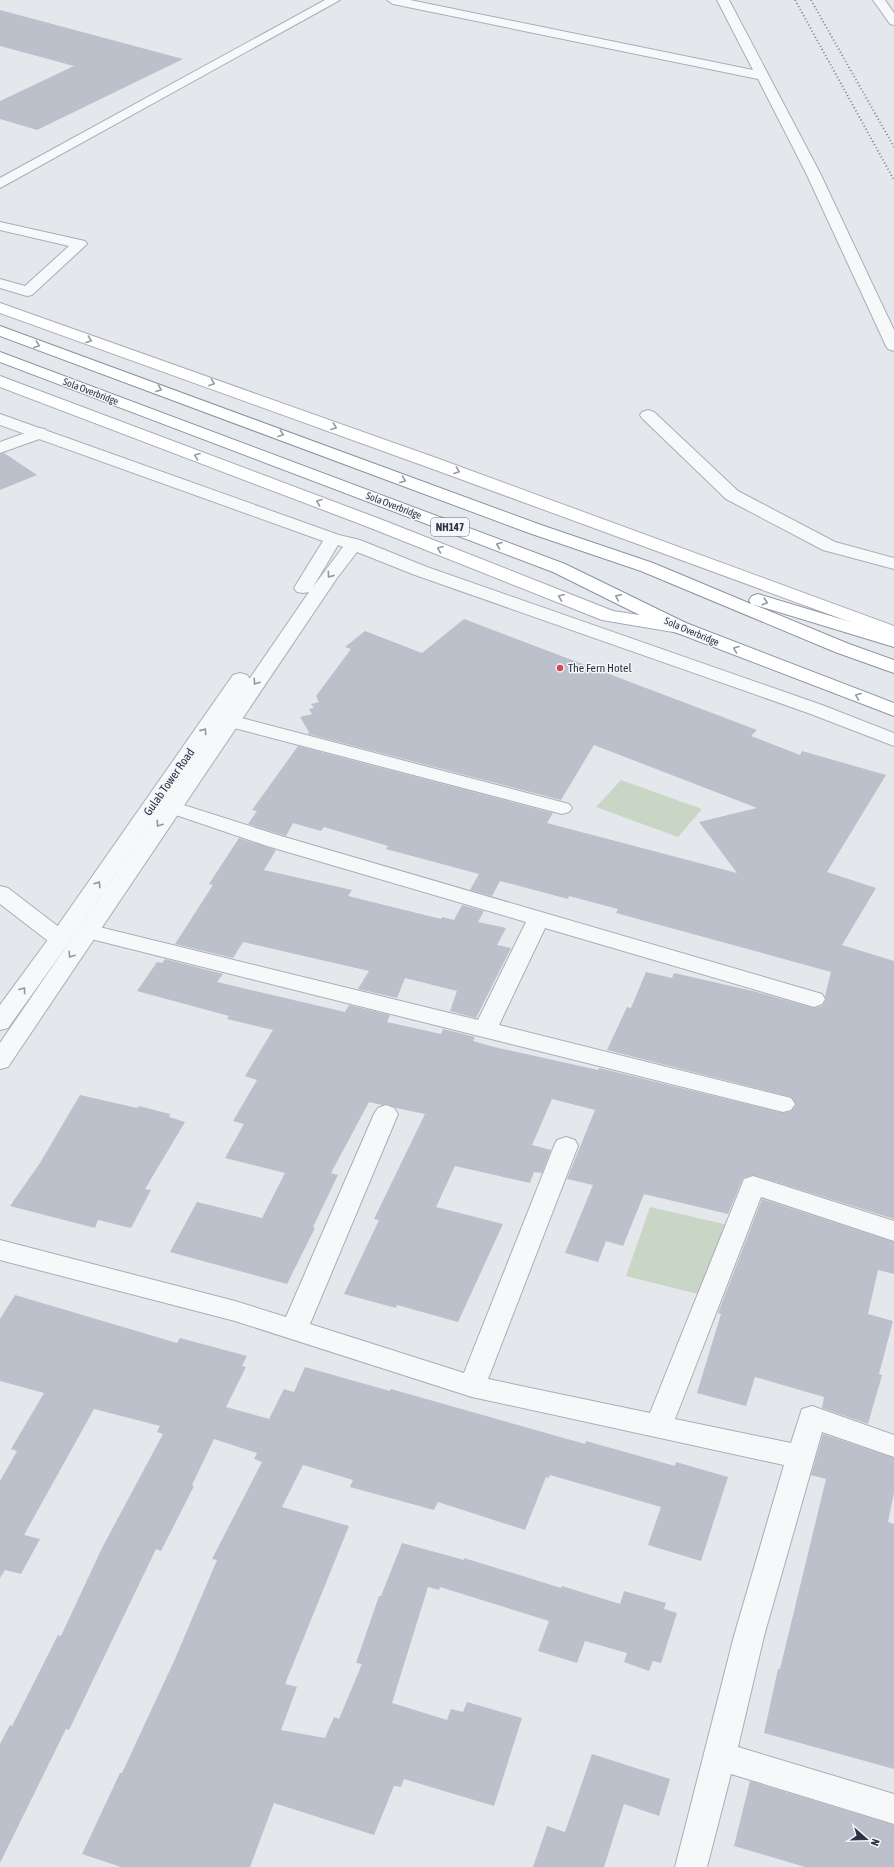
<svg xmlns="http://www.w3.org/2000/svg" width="894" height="1867" viewBox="0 0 894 1867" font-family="'Asap Condensed',sans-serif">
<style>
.green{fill:#c9d6c5}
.building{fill:#bbc0ca}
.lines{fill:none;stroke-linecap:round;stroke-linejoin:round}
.minor-casing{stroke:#a9aeb7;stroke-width:2}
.tertiary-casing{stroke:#a9aeb7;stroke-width:2}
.secondary-casing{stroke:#a9aeb7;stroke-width:2}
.primary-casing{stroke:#a3abb8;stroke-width:2}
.trunk-casing{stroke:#8b94a3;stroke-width:2}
.minor{fill:#f7f8fa;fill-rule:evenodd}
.tertiary{fill:#f7f8fa;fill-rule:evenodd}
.secondary{fill:#fff;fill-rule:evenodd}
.primary{fill:#fff;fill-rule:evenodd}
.trunk{fill:#fff;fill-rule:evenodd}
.rail{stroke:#7d8696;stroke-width:2;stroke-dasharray:1 2.5;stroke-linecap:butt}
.oneway{stroke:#959aa2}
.oneway2{stroke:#9196a0}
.poi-dot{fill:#d1495b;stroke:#f4f6f9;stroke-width:1.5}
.labels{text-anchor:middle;stroke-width:3;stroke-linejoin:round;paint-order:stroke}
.far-street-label{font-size:10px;fill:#2b3445;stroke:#f4f6f9}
.shield{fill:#f4f6f9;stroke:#676e7b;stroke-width:1}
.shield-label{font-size:11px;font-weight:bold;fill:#2b3445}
.poi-label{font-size:12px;fill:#2b3445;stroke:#f4f6f9;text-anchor:start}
.street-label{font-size:12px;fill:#2b3445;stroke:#f4f6f9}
</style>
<rect width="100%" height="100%" fill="#e4e7ec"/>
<g class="green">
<polygon points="621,780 702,809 678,837 596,807"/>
<polygon points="650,1207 728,1225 706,1296 626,1276"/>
</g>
<g class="building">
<polygon points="0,10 183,59 37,130 0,119 0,101 74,66 0,46"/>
<polygon points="4,453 37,475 0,490 0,454"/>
<polygon points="464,619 757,730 751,736 800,755 802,751 886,775 827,872 876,888 842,945 894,961 894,1219 753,1175 743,1178 728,1214 644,1194 623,1246 606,1241 598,1262 565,1253 593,1185 567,1179 595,1110 552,1099 532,1145 551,1150 542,1173 534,1172 530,1183 455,1166 436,1207 503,1224 458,1322 397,1305 396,1308 344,1294 379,1220 374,1219 425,1114 396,1108 387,1104 382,1105 369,1102 331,1173 338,1175 313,1227 315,1228 287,1284 170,1252 197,1202 262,1218 285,1173 225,1158 244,1124 233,1121 257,1080 245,1076 273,1030 227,1019 229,1016 137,991 157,962 162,963 165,959 223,974 217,982 345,1012 349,1005 390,1015 387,1022 441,1034 443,1029 475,1037 473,1041 494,1047 598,1070 599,1068 783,1113 791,1111 796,1105 791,1097 607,1050 627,1007 631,1008 646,972 672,978 674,973 757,992 814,1008 822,1006 826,1000 825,996 831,972 616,913 618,909 569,896 568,899 500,881 492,896 470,890 479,874 386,849 388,846 324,827 321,831 293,823 286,836 248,824 257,811 252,810 298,746 553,813 547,823 737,873 699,822 757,808 594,745 561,800 308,734 309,732 300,717 312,714 309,709 314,708 311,704 319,702 316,696 351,649 345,647 365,631 422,653"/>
<polygon points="239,838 276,850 264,870 352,890 348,896 441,919 442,917 454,920 462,905 484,911 478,922 506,928 497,945 511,948 476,1018 450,1011 457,991 405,978 397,998 358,989 369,971 243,942 233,958 175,944 213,885 209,884"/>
<polygon points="80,1095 137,1108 139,1106 170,1114 169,1117 185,1122 145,1189 151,1190 131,1228 98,1220 95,1228 10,1206 40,1163"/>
<polygon points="762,1199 894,1242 894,1274 878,1270 868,1314 893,1321 879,1374 882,1375 868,1424 822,1408 824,1397 755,1377 746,1406 697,1393 721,1314 718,1313"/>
<polygon points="15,1295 177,1343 180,1338 247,1356 242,1366 246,1367 226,1407 269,1419 284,1389 294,1392 305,1367 390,1391 391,1389 585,1444 586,1441 675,1466 676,1462 728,1477 701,1561 648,1545 661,1507 550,1475 549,1478 546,1477 525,1530 438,1502 434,1510 350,1487 353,1480 303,1465 282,1507 349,1526 285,1684 297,1687 281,1730 325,1738 334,1717 339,1719 362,1664 356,1663 379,1596 381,1596 402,1543 464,1560 464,1558 561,1588 562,1586 620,1604 624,1591 666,1603 664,1609 677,1613 661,1663 653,1661 649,1671 624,1662 627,1653 585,1641 577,1663 538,1651 549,1621 440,1587 439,1590 428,1587 392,1703 447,1720 451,1709 463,1712 467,1702 522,1718 494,1806 404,1779 401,1787 394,1786 374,1835 274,1803 250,1867 121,1867 82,1854 120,1773 122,1773 175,1659 217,1560 212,1559 262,1462 254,1459 257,1453 214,1439 192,1485 194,1486 161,1551 156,1549 69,1730 66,1729 0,1863 0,1744 10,1725 12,1726 58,1635 61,1636 102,1548 163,1434 157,1432 160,1426 94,1409 24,1535 40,1539 21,1574 5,1570 0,1578 0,1481 17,1451 11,1449 44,1393 0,1381 0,1319"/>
<polygon points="823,1434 894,1458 894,1493 888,1522 894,1524 894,1769 764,1733 778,1669 780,1669 826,1479 811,1475"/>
<polygon points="592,1754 670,1779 659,1816 624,1804 604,1867 533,1867 547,1826 565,1832"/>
<polygon points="750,1781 894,1825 894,1867 805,1867 734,1846"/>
</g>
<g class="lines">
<g class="minor-casing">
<g id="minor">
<polygon points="325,0 340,0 0,188 0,178"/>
<polygon points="387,0 410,0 753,70 717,0 729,0 820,173 894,330 894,351 888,349 886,346 806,173 758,79 393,4"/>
<polygon points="873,0 885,0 894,13 894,25 890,24"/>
<polygon points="0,222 85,241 87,244 32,295 27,296 0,288 0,279 25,286 69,246 0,230"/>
<polygon points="648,410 654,412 738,491 835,542 894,558 894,569 823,550 726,499 642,418 640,415 642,412"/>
<polygon points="39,428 45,429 47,433 45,437 0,453 0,442"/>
<polygon points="230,715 569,804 572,808 569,812 562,814 223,725 220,721 223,717"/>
<polygon points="171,801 281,836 822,994 825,999 822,1004 814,1007 545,928 499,1025 791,1098 795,1104 791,1110 783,1112 79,936 76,931 79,926 87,924 478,1020 526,922 267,846 164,811 161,807 164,803"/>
<polygon points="0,886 8,888 68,934 71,939 68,944 60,946 52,944 0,904"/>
<polygon points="386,1105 394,1108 398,1114 310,1324 464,1373 554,1146 557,1140 566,1137 575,1140 578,1146 488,1379 650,1413 744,1179 753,1176 894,1221 894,1241 761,1197 675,1419 791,1443 802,1409 812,1406 894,1435 894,1457 822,1432 764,1636 738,1747 894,1794 894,1824 731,1774 707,1867 675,1867 734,1636 784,1465 472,1397 235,1321 0,1260 0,1240 235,1301 286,1317 374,1114 378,1108"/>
</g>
</g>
<g class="tertiary-casing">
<g id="tertiary">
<path d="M0,414L339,535L360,540L427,567L822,705L894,733V746L808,713L415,575L357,552L337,578L8,1067L0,1069V1043L309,592L303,593L297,592L294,588L323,541L0,425ZM338,545L343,547L313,587Z"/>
<polygon points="240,673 247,675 250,679 68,944 8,1028 0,1030 0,1005 52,934 233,675"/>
</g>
</g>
<g class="secondary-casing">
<polygon id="secondary" points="0,303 442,460 894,626 894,638 430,468 0,313"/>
</g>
<g class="primary-casing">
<polygon id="primary" points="0,376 380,519 613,611 679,621 686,623 688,627 686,631 679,633 602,620 368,527 0,387"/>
</g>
<g class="trunk-casing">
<g id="trunk">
<polygon points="0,326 541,525 653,563 751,604 749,600 752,596 758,594 894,635 894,647 752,604 849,644 894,660 894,673 835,652 641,571 529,533 0,336"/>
<polygon points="0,352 565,564 686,623 894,703 894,716 672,631 553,572 0,362"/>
</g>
</g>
<use href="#minor" class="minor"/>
<use href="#tertiary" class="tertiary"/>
<use href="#secondary" class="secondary"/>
<use href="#primary" class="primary"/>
<use href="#trunk" class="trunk"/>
<g class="rail">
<polyline points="795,0 894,180"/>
<polyline points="811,0 894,147"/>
</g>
</g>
<defs><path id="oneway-chevron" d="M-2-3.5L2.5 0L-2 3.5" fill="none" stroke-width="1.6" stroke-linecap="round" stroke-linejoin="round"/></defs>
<g class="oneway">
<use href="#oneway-chevron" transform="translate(89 340) rotate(20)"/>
<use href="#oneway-chevron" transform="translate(37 345) rotate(20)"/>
<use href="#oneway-chevron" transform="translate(212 383) rotate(20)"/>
<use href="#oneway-chevron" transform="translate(159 389) rotate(20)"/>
<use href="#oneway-chevron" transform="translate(334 427) rotate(20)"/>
<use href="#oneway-chevron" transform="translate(281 434) rotate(20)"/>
<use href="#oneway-chevron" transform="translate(197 456) rotate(-159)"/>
<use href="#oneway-chevron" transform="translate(457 471) rotate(20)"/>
<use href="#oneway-chevron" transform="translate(403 480) rotate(21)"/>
<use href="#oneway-chevron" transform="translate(319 502) rotate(-159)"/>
<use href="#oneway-chevron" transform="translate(499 545) rotate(-159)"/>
<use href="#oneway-chevron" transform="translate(440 549) rotate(-158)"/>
<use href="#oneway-chevron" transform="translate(561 597) rotate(-158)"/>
<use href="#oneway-chevron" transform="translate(618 597) rotate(-154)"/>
<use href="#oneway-chevron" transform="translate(765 602) rotate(17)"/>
<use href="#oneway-chevron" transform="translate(736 649) rotate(-159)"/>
<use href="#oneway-chevron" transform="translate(858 696) rotate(-159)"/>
</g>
<g class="oneway2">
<use href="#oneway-chevron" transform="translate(330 575) rotate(126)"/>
<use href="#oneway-chevron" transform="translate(256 682) rotate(124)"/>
<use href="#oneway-chevron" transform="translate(204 731) rotate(-55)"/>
<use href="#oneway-chevron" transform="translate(159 824) rotate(124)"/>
<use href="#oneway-chevron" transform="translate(98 884) rotate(-56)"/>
<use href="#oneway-chevron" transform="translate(71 955) rotate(124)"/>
<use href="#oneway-chevron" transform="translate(23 990) rotate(-54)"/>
</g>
<circle class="poi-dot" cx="560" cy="668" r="4"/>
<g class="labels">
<g class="far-street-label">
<text transform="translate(91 391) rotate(21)" y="4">Sola Overbridge</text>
<text transform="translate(394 505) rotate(21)" y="4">Sola Overbridge</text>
<text transform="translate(692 631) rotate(23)" y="4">Sola Overbridge</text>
</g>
<rect class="shield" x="431" y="518" width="38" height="18" rx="3"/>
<g class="shield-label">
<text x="450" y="531">NH147</text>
</g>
<g class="poi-label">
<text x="568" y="672">The Fern Hotel</text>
</g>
<g class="street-label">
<text transform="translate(169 782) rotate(-55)" y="4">Gulab Tower Road</text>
</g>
</g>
<g transform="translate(866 1839) rotate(110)" stroke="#f4f6f9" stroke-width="3" paint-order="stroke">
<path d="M0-3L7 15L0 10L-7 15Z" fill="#2b3445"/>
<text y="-6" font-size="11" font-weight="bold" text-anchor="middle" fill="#2b3445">N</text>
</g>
</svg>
